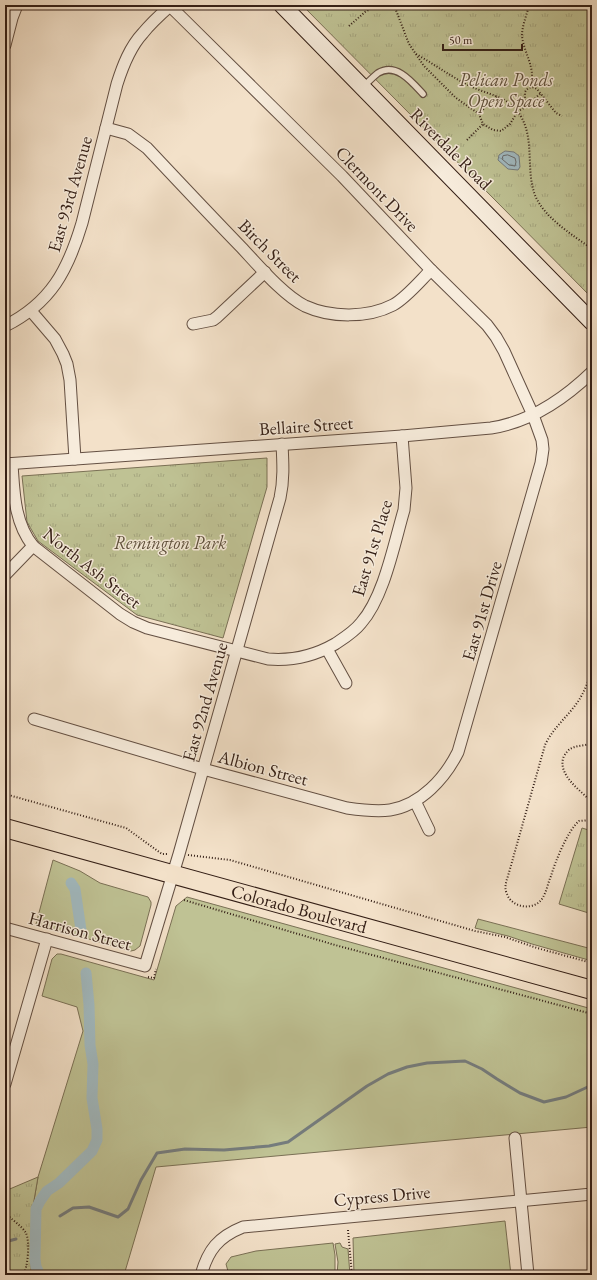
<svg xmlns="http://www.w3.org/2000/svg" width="597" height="1280" viewBox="0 0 597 1280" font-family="'EB Garamond',serif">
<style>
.grass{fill:#bfc294;stroke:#7a7055}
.park{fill:url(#park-tufts);stroke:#7a7055}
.water{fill:url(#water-ripples);stroke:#757c7d}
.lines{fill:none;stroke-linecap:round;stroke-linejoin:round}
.shore{stroke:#6a6c6c;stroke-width:1}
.stream{stroke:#757c7d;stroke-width:3}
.canal{stroke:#a1bac1;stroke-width:11}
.lane-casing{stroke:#645043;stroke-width:8}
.street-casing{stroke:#645043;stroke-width:13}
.secondary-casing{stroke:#341f16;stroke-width:18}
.primary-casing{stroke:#341f16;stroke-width:20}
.path{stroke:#341f16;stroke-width:2;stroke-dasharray:1 2;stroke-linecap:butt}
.lane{stroke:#f7ecdc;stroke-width:5.5}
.street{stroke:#f7ecdc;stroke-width:11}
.secondary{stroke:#f7ecdc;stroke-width:16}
.primary{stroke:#f3e1c9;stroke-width:18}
.labels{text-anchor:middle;stroke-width:3;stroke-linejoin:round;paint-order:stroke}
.park-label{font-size:18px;font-style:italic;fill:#5e503c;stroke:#f7ecdc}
.street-label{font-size:18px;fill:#341f16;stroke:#f7ecdc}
</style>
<defs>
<pattern id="park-tufts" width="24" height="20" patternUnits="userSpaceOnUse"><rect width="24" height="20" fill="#bfc294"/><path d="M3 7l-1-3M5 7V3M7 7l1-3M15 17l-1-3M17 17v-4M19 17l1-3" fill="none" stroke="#a5a67f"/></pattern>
<pattern id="water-ripples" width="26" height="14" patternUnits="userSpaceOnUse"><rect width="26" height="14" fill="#a1bac1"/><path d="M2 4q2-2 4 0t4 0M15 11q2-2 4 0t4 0" fill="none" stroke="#8b9fa5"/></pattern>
</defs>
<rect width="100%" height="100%" fill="#f3e1c9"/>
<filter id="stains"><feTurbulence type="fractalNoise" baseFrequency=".005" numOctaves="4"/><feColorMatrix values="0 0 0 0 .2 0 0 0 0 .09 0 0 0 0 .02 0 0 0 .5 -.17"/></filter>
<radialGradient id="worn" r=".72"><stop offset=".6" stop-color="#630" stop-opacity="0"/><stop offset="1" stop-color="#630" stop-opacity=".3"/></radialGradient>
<g class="grass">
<polygon points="53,860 80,871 100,883 148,897 151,902 151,905 140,946 135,950 131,951 36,924"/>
<polygon points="187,897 592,1009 592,1127 156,1167 124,1275 31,1275 32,1212 38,1177 83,1031 77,1007 42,996 52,959 57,954 61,954 154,980 176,906"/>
<polygon points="478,919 592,949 592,961 532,944 508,936 475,928"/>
<polygon points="505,1221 511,1275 354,1275 353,1238"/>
<polygon points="333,1243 335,1255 335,1275 229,1275 226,1264 231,1257 256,1251"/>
<polygon points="340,1243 342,1247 348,1249 350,1275 337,1275 338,1262 335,1244"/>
</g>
<g class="park">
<polygon points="302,5 592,5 592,298"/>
<polygon points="267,458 267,487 223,638 137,615 38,541 27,522 22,476"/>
<polygon points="582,828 592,831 592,914 559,904"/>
<polygon points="38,1177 32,1212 31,1275 5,1275 5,1191"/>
</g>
<polygon class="water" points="505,151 514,152 519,156 520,167 518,170 508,169 498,160 499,155"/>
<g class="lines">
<polygon class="shore" points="508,155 515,158 516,162 515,166 509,165 502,159 503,156"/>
<g class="stream">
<polyline points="60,1216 73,1208 89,1207 118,1217 128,1209 141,1180 157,1153 185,1149 224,1150 269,1146 288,1142 367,1086 388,1074 407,1067 427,1063 465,1061 482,1069 497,1079 520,1093 544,1102 566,1097 592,1085"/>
<polyline points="5,1242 16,1239"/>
</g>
<g class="canal">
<polyline points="71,883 75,889 81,930"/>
<polyline points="40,1275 36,1267 35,1259 36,1209 40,1201 47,1191 59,1183 92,1151 97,1140 97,1129 92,1098 93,1064 90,1045 89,1005 86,973"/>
</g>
<g class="lane-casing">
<path id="lane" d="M364,86C368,82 373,77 378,73C396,62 412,82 423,94"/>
</g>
<g class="street-casing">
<g id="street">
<polyline points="5,45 12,18 17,5"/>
<path d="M106,128L128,134L147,148C178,181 209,214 241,247C258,265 283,295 305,306C331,318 368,318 393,305C406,298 420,281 431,270"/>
<polyline points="31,311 55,339 63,354 67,364 70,380 75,459"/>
<polyline points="193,324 213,320 217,317 265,272"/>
<path d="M5,326C51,303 68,270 82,223L117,84C123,65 130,47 143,33C151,23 161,14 170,6"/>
<path d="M5,464L402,436L491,428C530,422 564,399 592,372"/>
<path d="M12,464C14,492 14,522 33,546L120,614L133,622L147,628L268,659C291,661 314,656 335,644C344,638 354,632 361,623C384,597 394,544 404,510L406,488L402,436"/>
<polyline points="5,575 33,546"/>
<polyline points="327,649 346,683"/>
<path d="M34,719L203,769L347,808C361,810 376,812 390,810C421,805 445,778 458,752L541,463L543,449L542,440L533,415L504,351L496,337L487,325L431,270L342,176L169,5"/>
<polyline points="415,801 429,830"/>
<path d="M5,928L145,966L179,854L280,498C284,480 283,463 282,444"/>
<polyline points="5,1084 47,939"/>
<polyline points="515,1138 528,1275"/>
<path d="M201,1275C208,1250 218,1237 243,1227L592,1194"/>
</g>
</g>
<g class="secondary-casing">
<polyline id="secondary" points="282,5 592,322"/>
</g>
<g class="primary-casing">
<g id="primary">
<path id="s1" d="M5,828L592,990"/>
</g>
</g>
<g class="path">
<path d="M394,5L409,44L424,66L456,98L479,114L483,124L493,130L501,131L510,124L518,111L524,108L525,105V92C528,87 532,86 537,89L552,108L556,113L562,116"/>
<path d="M529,5C527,15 522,25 522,36C524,54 537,69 530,87"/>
<polyline points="349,26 365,12 377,5"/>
<path d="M416,54C434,64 450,76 468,85C485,94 507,96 518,112C536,136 525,169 535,195C544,218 573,235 592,249"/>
<polyline points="525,105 530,103 541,93"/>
<polyline points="479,114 488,104 497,97"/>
<polyline points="467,140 483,124"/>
<path d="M592,671C588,682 584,693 577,703C567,717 553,728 545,745L508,876C506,882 504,888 507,894C511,906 528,910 538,903C546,897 547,885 551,876C555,862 568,830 579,821L592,820"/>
<path d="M592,743C585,746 577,745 570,749C568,750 566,753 564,756C556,774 581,791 592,802"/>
<polyline points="5,794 126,828 162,854 168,854"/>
<polyline points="188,855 230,860 475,931 505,937 537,948 592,963"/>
<polyline points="184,900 335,945 592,1014"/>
<polyline points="148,977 154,978 156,969"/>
<path d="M5,1213C11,1219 22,1226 26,1233C30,1242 28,1268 23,1275"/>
<polyline points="348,1230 352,1275"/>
</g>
<use href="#lane" class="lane"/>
<use href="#street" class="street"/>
<use href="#secondary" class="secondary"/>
<use href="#primary" class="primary"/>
</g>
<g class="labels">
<g class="park-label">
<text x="506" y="86">Pelican Ponds<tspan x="506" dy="21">Open Space</tspan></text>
<text x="170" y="549">Remington Park</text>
</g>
<g class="street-label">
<text transform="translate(451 149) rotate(45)" y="6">Riverdale Road</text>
<text transform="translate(377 189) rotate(46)" y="6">Clermont Drive</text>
<text transform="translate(70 194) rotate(-74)" y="6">East 93rd Avenue</text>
<text transform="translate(270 251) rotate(45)" y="6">Birch Street</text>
<text transform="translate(306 426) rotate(-4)" y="6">Bellaire Street</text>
<text transform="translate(372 548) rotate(-73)" y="6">East 91st Place</text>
<text transform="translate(92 568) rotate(38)" y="6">North Ash Street</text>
<text transform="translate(482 611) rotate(-74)" y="6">East 91st Drive</text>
<text transform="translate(205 702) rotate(-74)" y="6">East 92nd Avenue</text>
<text transform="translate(263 768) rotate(15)" y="6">Albion Street</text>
<text dy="6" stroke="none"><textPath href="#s1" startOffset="305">Colorado Boulevard</textPath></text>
<text transform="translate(80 931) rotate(15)" y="6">Harrison Street</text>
<text transform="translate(382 1196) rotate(-5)" y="6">Cypress Drive</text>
</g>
</g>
<rect width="597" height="1280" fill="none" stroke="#f3e1c9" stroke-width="20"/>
<rect x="6" y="6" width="585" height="1268" fill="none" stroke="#341f16" stroke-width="2"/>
<rect x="10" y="10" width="577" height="1260" fill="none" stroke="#341f16"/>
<path d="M443 44v6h79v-6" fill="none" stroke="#341f16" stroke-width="2"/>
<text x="449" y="44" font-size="12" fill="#341f16" stroke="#f7ecdc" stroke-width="3" paint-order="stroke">50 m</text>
<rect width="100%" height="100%" filter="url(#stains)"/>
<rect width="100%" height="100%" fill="url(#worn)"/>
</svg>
